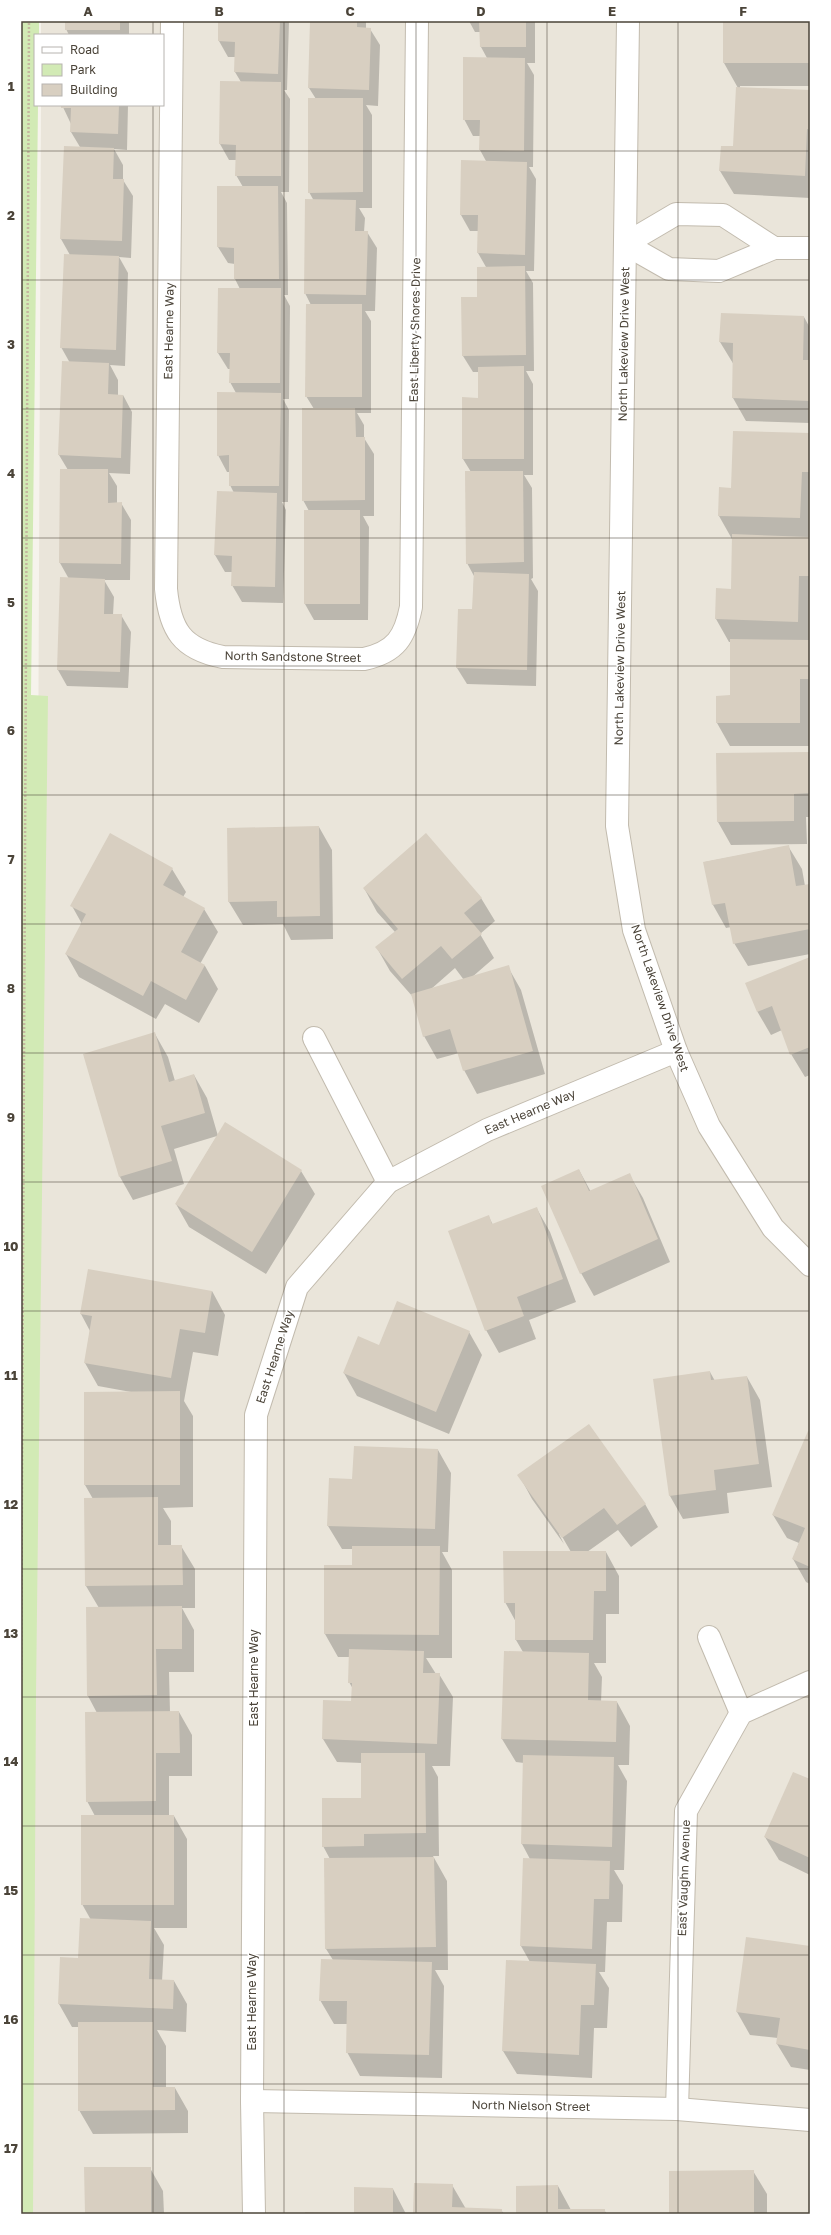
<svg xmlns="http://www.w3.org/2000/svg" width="831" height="2235" viewBox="0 0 831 2235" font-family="'Golos Text',sans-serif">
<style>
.residential{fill:#eae5da}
.green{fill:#d2eab5}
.shadow{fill:#0003;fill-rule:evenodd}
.building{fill:#d8cfc1}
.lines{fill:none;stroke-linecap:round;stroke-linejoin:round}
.minor-casing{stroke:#c2bbae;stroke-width:24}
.tertiary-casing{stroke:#c2bbae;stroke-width:24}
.path{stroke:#c4b79f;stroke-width:2.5;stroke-dasharray:2 2;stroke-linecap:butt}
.minor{stroke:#fff;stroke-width:22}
.tertiary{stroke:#fff;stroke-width:22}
.grid{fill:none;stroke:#4b4439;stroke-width:1;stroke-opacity:0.55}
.labels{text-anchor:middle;stroke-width:3;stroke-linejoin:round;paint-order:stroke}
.street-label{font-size:12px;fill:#4b4439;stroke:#fff}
.neatline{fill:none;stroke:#4b4439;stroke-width:1.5}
.grid-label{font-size:13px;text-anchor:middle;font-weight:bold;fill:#4b4439}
</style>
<rect width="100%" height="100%" fill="#f6f3ec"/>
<polygon class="residential" points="41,21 810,21 810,2214 32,2214 41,105 163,105 163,35 41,35"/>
<polygon class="green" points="21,21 39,21 39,35 35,35 35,105 38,105 31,695 48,696 36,1694 33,2214 21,2214"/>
<g class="shadow">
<polygon points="66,21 129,21 129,35 69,35 66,29"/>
<polygon points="219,21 289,21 287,90 284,90 290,99 289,192 281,192 287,203 288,295 284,295 290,306 289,399 283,399 289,410 288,502 282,502 286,510 283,603 242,602 232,585 233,572 225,572 215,555 218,492 234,493 230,485 230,472 227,472 218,455 236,393 230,382 231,369 228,369 218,353 240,289 235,279 235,264 228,263 218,247 243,187 236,175 237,160 229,160 220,144 241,82 235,72 236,57 228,57 219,41"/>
<polygon points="311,21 366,21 366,29 370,29 380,45 378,106 366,105 372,115 372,208 359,208 365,218 364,232 367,232 377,248 375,311 365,311 371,321 371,413 357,413 364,425 364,438 374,454 374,516 363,516 369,527 368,620 314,620 305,604 309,511 303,500 314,409 306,396 311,305 305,293 314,201 309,192 316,99 309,88"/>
<polygon points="469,21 535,21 535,63 527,63 534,75 533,167 529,167 536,179 534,271 526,271 533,283 534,371 526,371 533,384 533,475 524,475 532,488 533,578 531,579 538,591 536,686 467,684 457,668 473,610 474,576 467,563 471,472 463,459 463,398 479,399 479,372 473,372 463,356 486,267 478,253 479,231 470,231 461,215 486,161 480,150 480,136 473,136 464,119 487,58 481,47 480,32 475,32"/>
<polygon points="724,21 808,21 810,24 810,86 740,86 740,88 810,91 810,198 734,194 720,171 722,147 734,147 738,88 724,63"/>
<polygon points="62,105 128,105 127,150 114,149 123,165 123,180 133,196 131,258 119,257 128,273 125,366 110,365 118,380 118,395 123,395 132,412 130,474 109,473 117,486 117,503 121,503 131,520 130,580 104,580 114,597 113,615 121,615 131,632 128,688 67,686 58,670 69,579 60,563 68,470 59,455 63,362 70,363 61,347 70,255 61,239 65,147 80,147 71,132 71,124"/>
<polygon points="804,317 810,328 810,423 746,421 733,398 734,365 720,342"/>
<polygon points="810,434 810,746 730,746 717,723 731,696 731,642 729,642 716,619 717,589 732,590 732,539 719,516 732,489"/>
<polygon points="810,753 810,817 806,817 807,844 731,845 718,822"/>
<polygon points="319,827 332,850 333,939 291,940 283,924 243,925 229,902"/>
<polygon points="788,846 802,869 805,886 810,885 810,954 748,966 734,943 731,927 726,928 713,905 705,862"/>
<polygon points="172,869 186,892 183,897 204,909 218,932 200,964 205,966 218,989 199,1023 165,1004 156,1019 79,977 66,954 82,924 72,906"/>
<path d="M364,888L481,898L495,921L480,934L494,958L471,978L508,967L521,990L545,1074L477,1094L464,1070L459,1053L437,1059L424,1036L413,997L390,971L377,948L395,932L377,912ZM455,968L464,980L430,990Z"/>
<polygon points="810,958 810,1075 805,1077 791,1054 782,1030 771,1035 757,1011"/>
<polygon points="155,1034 168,1057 175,1081 194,1075 207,1098 218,1136 301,1171 315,1194 266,1274 189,1227 176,1204 217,1136 174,1149 184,1184 133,1200 120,1177"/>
<polygon points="579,1170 591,1192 629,1174 643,1198 670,1262 594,1296 581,1273"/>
<polygon points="537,1209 550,1232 576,1302 529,1320 536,1339 499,1353 486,1330 489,1217 493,1225"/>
<polygon points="212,1291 225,1315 218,1356 193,1352 184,1401 193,1416 193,1507 163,1508 171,1521 171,1546 181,1546 195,1569 195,1608 182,1608 194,1630 194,1672 169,1672 170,1712 179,1712 192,1735 192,1776 169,1776 169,1816 174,1816 187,1839 187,1928 154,1928 164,1945 162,1981 174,1981 187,2004 186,2032 157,2030 166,2046 166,2088 175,2088 188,2111 188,2133 93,2134 79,2110 79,2027 72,2027 59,2004 79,1959 91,1920 82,1904 95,1816 87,1801 97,1713 88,1696 99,1608 86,1586 93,1499 85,1485 131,1392 98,1386 85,1363 90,1331 81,1314"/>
<polygon points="469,1332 482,1355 449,1434 357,1396 344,1373 379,1346"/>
<polygon points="710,1372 715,1381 747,1377 760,1400 772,1487 727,1493 729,1513 683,1519 670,1496 654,1380"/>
<polygon points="810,1433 810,1584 806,1582 793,1559 799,1543 787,1538 773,1515"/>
<polygon points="438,1450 451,1473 448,1552 442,1552 452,1570 452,1658 426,1658 436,1674 439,1674 453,1697 450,1766 432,1766 438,1777 439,1856 433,1856 447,1881 448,1970 435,1970 444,1986 442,2078 360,2076 347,2052 347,2024 334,2024 320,2000 333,1960 326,1949 330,1859 323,1846 362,1799 362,1763 337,1762 323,1739 324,1701 352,1702 353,1689 349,1682 350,1657 338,1657 325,1634 325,1566 353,1566 353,1549 342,1549 328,1526 353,1480"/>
<polygon points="519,1475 645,1504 658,1527 631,1547 618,1530 587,1552 606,1552 619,1576 619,1614 606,1614 606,1663 594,1663 602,1677 601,1702 617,1702 630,1726 629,1765 618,1765 627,1781 624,1870 614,1870 623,1885 622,1922 607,1922 605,1972 599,1972 609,1988 607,2028 594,2028 592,2078 517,2074 503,2051 530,1962 521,1946 524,1859 530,1859 522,1844 524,1763 516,1762 502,1739 505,1652 523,1652 516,1640 516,1622 505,1602 571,1552 560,1533 559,1534 564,1544 532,1499"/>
<polygon points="810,1780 810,1875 779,1860 765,1837"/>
<polygon points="810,1947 810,2070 791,2067 777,2044 778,2038 750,2035 737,2012"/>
<polygon points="150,2168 163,2191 164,2214 86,2214"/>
<polygon points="753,2171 767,2194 767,2214 670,2214"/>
<polygon points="452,2185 466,2209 501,2210 504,2214 414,2214"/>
<polygon points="558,2186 571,2210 604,2210 607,2214 517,2214"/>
<polygon points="393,2189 406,2214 306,2214 355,2214"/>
</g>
<g class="building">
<rect x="65" y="21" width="55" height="9"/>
<polygon points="218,21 280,21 278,74 234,72 235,42 218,41"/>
<polygon points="310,21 357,21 357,27 371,28 369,90 308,88"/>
<polygon points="479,21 526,21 526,47 480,47"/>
<polygon points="723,21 810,23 810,63 723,63"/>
<polygon points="463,57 525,58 524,151 479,150 480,120 463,120"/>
<polygon points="220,81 281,82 281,176 235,176 236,145 219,144"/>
<polygon points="736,87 810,90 810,130 807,129 805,176 719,171 721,146 733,146"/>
<polygon points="308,98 363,98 363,192 308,193"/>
<polygon points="61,105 119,105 118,134 70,132 71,108 61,108"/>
<polygon points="64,146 114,148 113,179 124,179 122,241 60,239"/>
<polygon points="461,160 527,162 525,255 477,253 478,215 460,215"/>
<polygon points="217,186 278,186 279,279 234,279 234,248 217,247"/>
<polygon points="305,199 356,200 355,231 368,231 366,295 304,294"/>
<polygon points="64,254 119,256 116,350 60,348"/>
<polygon points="525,266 526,355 462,356 461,297 477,297 477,267"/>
<polygon points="218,288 281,288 280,383 229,383 230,353 217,353"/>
<polygon points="306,304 362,304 362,397 305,397"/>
<polygon points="721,313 804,316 803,360 810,360 810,401 732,398 733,343 719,342"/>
<polygon points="62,361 109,363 108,394 123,395 121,458 58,455"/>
<polygon points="524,366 524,459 462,459 462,397 478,398 478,367"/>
<polygon points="217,392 281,393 279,486 229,486 229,455 217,456"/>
<polygon points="302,408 355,408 356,437 365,437 365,500 302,501"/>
<polygon points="733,431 810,433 810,472 802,472 800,518 718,516 719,487 731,488"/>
<polygon points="60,469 108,469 108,503 122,502 121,564 59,563"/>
<polygon points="465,471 523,471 524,562 466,564"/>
<polygon points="217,491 277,493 275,587 231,586 232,556 214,555"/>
<rect x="304" y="510" width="56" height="94"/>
<polygon points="732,534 810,537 810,576 799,576 798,622 715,619 716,588 731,589"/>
<polygon points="474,572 529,574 527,670 456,668 458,609 472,609"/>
<polygon points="60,577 105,579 104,614 122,614 120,672 57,670"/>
<polygon points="730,639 810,640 810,679 800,679 800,723 716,723 716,696 730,695"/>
<polygon points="810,752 810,793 794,794 794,821 717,822 716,753"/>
<polygon points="319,826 320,916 277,917 277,901 228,902 227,828"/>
<polygon points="110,833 173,868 163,885 205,908 181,952 205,965 186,1000 151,981 143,996 65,954 86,914 70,906"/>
<polygon points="426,833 482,898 464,913 482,934 452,959 441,946 402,979 375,947 398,929 363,888"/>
<polygon points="789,845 796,886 810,884 810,929 733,944 725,903 712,905 703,862"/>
<polygon points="810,957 810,1047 790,1055 772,1006 757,1012 745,983"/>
<polygon points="509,965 533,1051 463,1071 450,1029 423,1037 411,994"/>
<polygon points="155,1032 169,1082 194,1074 205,1113 161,1126 172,1161 119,1177 83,1054"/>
<polygon points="225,1122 302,1170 252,1252 175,1204"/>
<polygon points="579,1169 589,1191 630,1173 658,1239 580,1274 541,1186"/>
<polygon points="537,1207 563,1279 517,1297 524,1316 485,1331 448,1231 489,1215 492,1224"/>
<polygon points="88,1269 212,1291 205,1333 180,1329 171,1378 84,1363 92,1316 80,1314"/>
<polygon points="397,1301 470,1331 436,1412 343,1373 358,1336 379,1345"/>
<polygon points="710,1371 711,1380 747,1376 759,1464 714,1470 716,1490 669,1496 653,1379"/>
<polygon points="180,1391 180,1485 84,1485 84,1392"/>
<polygon points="589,1424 646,1504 617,1525 604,1508 562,1538 517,1475"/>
<polygon points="808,1431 810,1432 810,1567 792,1559 805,1528 772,1515"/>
<polygon points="354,1446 438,1449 435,1529 327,1526 329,1478 352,1479"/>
<polygon points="158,1497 158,1545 182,1545 183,1585 85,1586 84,1498"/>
<polygon points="352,1546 440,1546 439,1635 324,1634 324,1565 352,1565"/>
<polygon points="503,1551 606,1551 606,1591 594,1591 593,1640 515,1640 515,1603 504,1603"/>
<polygon points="182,1606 182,1649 156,1649 157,1695 87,1696 86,1607"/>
<polygon points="349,1649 424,1651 423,1673 440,1673 437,1744 322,1739 323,1700 351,1701 352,1683 348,1683"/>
<polygon points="504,1651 589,1653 588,1700 617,1701 616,1742 501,1739"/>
<polygon points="179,1711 180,1753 156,1753 156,1801 86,1802 85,1712"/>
<polygon points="361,1753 425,1753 426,1833 364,1834 364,1846 322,1847 322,1798 361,1798"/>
<polygon points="523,1755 614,1757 612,1847 521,1844"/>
<polygon points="793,1772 810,1779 810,1858 764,1837"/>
<rect x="81" y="1815" width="93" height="90"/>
<polygon points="434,1857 436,1947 325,1949 324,1858"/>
<polygon points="523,1858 610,1861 609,1899 594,1899 592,1949 520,1946"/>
<polygon points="80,1918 151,1921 149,1979 174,1980 173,2009 58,2004 60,1957 78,1958"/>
<polygon points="746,1937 810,1946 810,2050 776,2044 780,2018 736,2012"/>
<polygon points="321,1959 432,1962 429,2055 346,2053 347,2001 319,2001"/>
<polygon points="506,1960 596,1964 594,2005 581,2005 579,2055 502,2051"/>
<polygon points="78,2022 153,2022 153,2087 175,2087 175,2110 78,2111"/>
<polygon points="84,2167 151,2167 151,2214 85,2214"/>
<polygon points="754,2170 754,2214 669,2214 669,2171"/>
<polygon points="414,2183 453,2184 452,2207 502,2209 502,2214 413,2214"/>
<polygon points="558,2185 558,2209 605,2209 605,2214 516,2214 516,2186"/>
<polygon points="354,2187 393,2188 393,2214 354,2214"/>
<polygon points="305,2212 336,2213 336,2214 305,2214"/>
</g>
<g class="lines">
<g class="minor-casing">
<g id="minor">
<path d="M172,21L166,589C170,630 182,649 223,657L364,659C396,652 405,637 411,607L417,21"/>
<polyline points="774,248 723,215 676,214 625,244 669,269 719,271 774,248 810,248"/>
<polyline points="314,1038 388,1182"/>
<polyline points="709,1637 741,1713"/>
<polyline points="252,2101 677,2109 810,2120"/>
<polyline points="677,2109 686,1811 741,1713 810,1682"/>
<polyline points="254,2214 252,2101 256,1415 297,1287 388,1182 487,1130 676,1051"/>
</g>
</g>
<g class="tertiary-casing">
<polyline id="tertiary" points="628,21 617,826 634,930 676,1051 709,1126 773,1228 810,1265"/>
</g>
<polyline class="path" points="21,1681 29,21"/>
<use href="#minor" class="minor"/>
<use href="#tertiary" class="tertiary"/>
</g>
<path class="grid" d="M153,21V35M284,21V2214M416,21V2214M547,21V2214M678,21V2214M153,105V2214M21,151H810M21,280H810M21,409H810M21,538H810M21,666H810M21,795H810M21,924H810M21,1053H810M21,1182H810M21,1311H810M21,1440H810M21,1569H810M21,1697H810M21,1826H810M21,1955H810M21,2084H810"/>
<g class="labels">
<g class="street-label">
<text transform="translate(415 330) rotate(-89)" y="4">East Liberty Shores Drive</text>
<text transform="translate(169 331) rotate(-89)" y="4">East Hearne Way</text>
<text transform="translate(624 344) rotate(-89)" y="4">North Lakeview Drive West</text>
<text transform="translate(293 657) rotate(1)" y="4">North Sandstone Street</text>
<text transform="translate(620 668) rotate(-89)" y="4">North Lakeview Drive West</text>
<text transform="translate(660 998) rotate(71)" y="4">North Lakeview Drive West</text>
<text transform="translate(530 1112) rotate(-23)" y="4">East Hearne Way</text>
<text transform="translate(275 1357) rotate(-72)" y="4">East Hearne Way</text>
<text transform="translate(254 1678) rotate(-90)" y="4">East Hearne Way</text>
<text transform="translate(684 1878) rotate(-88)" y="4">East Vaughn Avenue</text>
<text transform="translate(252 2002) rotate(-90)" y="4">East Hearne Way</text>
<text transform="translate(531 2106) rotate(1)" y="4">North Nielson Street</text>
</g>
</g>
<rect width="831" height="2235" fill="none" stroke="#ffffff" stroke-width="44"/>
<rect x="34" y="34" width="130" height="72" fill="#ffffff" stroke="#b7b4b0"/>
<rect x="42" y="47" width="20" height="6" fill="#ffffff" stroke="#b7b4b0"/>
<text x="70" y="54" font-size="12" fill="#4b4439">Road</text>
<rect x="42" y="64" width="20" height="12" fill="#d2eab5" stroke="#b7b4b0"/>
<text x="70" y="74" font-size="12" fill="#4b4439">Park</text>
<rect x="42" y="84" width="20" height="12" fill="#d8cfc1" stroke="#b7b4b0"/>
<text x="70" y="94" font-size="12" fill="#4b4439">Building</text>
<rect x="22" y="22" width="787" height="2191" class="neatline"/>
<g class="grid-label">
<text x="88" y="16">A</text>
<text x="219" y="16">B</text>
<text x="350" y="16">C</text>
<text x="481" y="16">D</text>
<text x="612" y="16">E</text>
<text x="743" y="16">F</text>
<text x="11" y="91">1</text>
<text x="11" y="220">2</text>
<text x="11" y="349">3</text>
<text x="11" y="478">4</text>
<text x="11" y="607">5</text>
<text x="11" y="735">6</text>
<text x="11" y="864">7</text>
<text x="11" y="993">8</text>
<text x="11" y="1122">9</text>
<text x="11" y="1251">10</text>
<text x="11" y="1380">11</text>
<text x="11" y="1509">12</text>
<text x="11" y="1638">13</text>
<text x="11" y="1766">14</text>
<text x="11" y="1895">15</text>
<text x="11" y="2024">16</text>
<text x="11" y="2153">17</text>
</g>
</svg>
